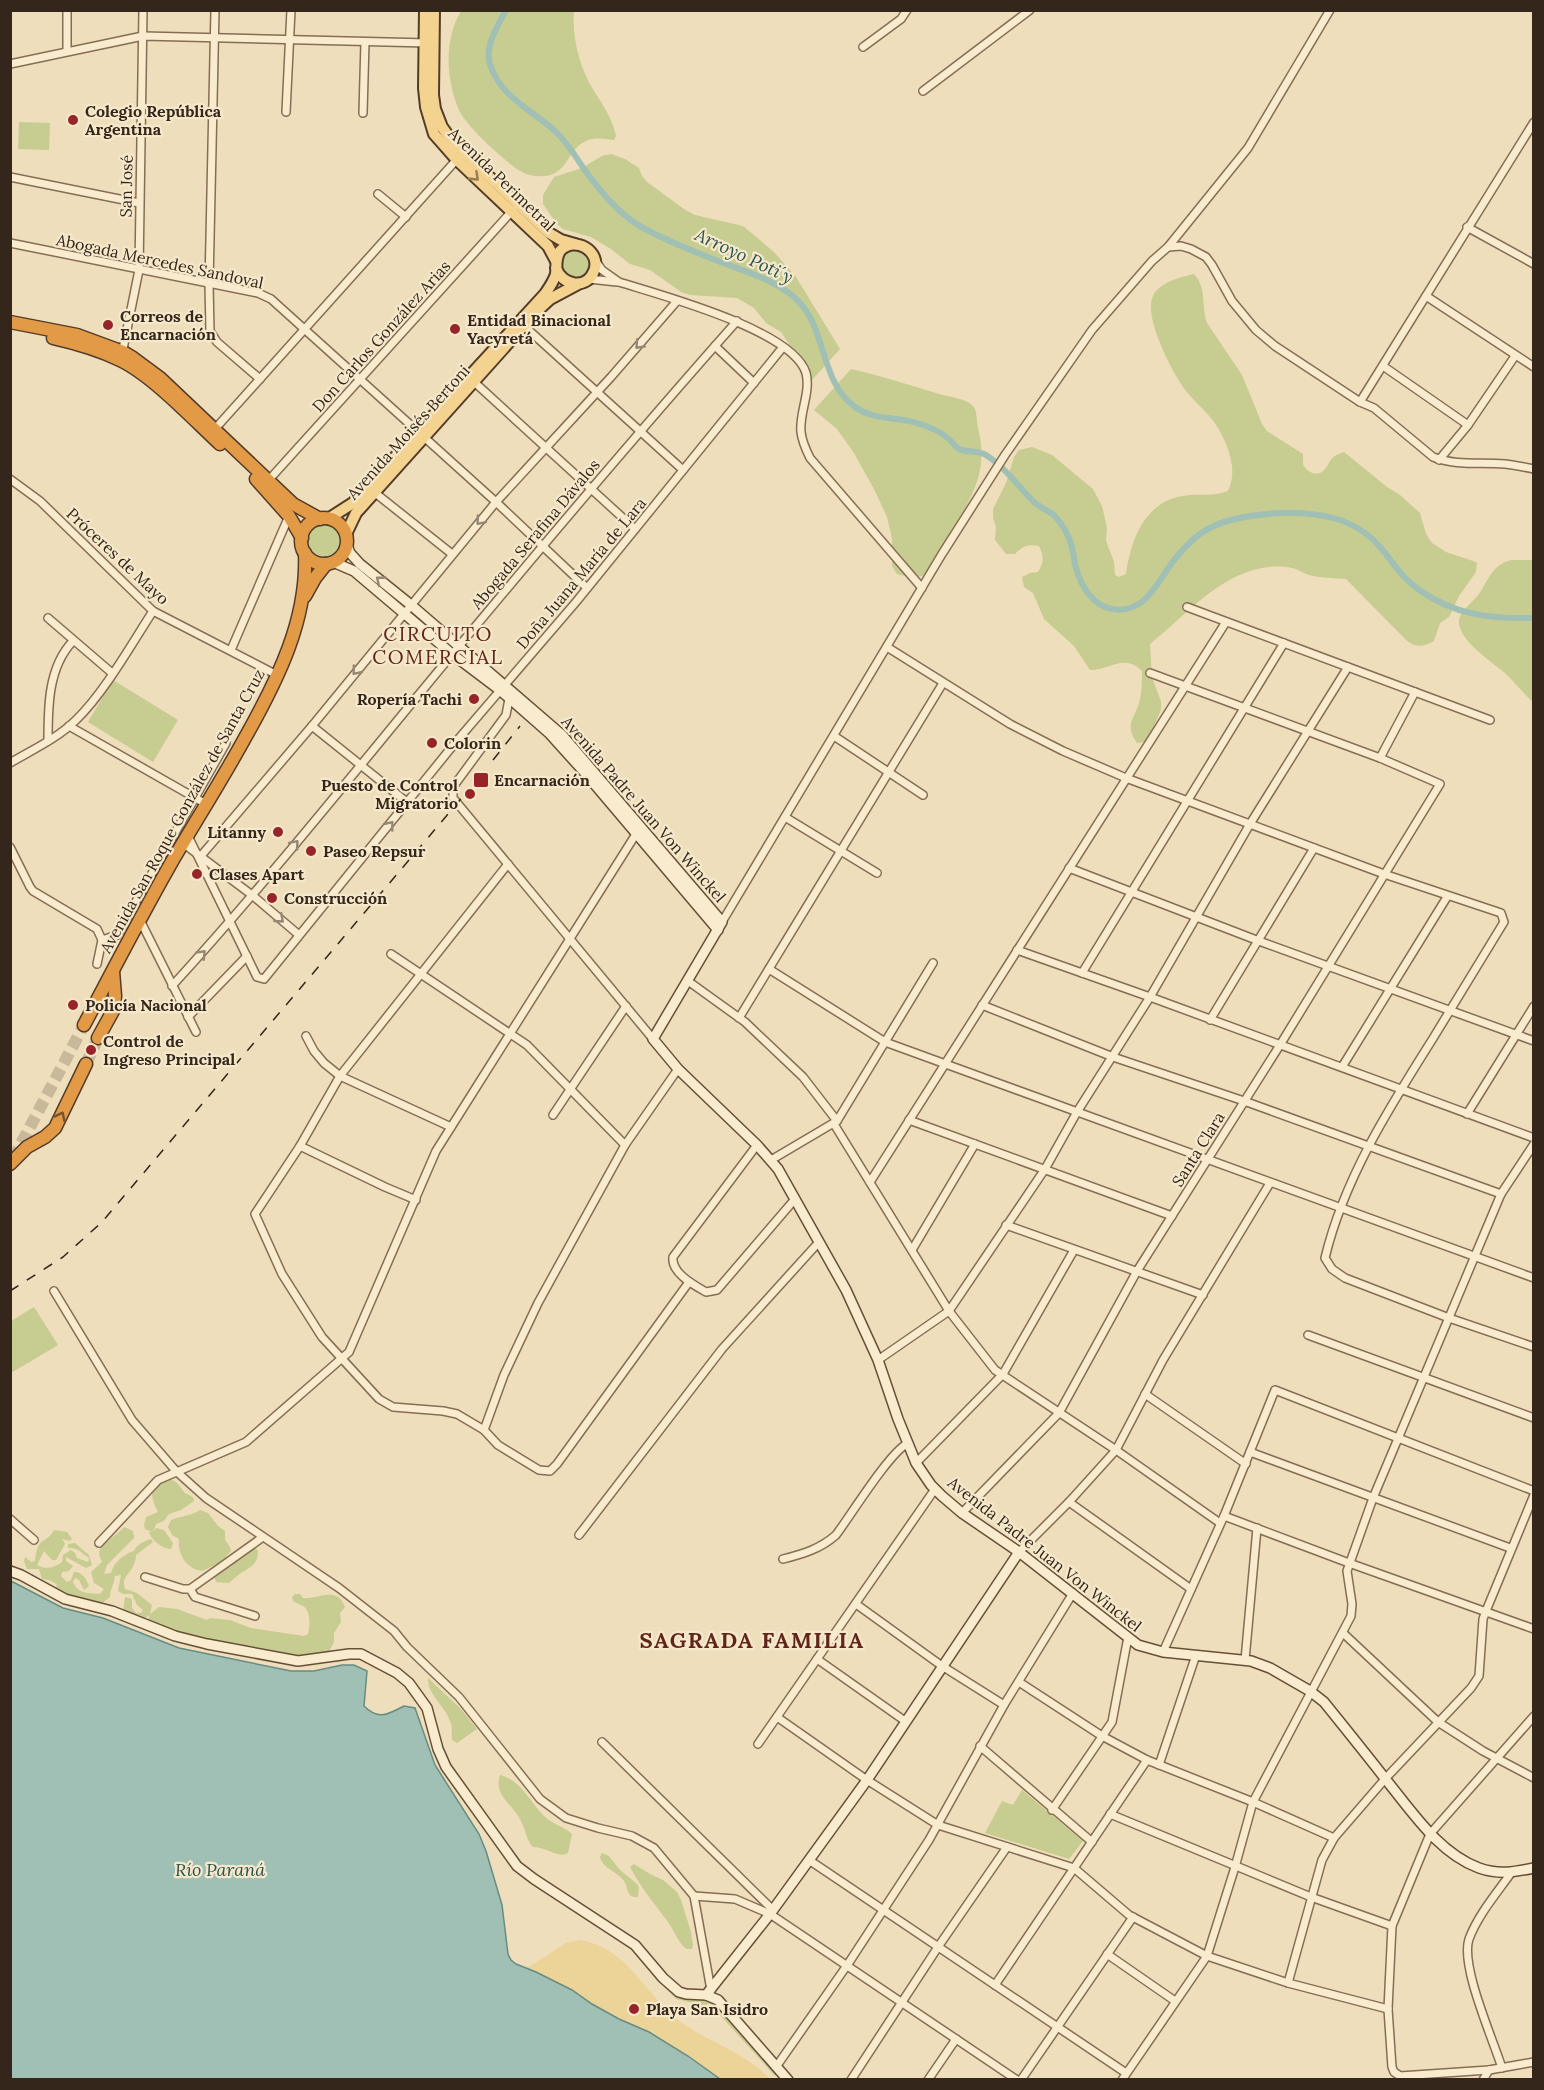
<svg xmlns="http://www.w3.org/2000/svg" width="1544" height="2090" viewBox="0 0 1544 2090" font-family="Lora,serif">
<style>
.green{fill:#c7cc90}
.sand{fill:#ecd397}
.water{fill:#a0bfb5;stroke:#678c82;stroke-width:1.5}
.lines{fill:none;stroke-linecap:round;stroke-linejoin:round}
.canal{stroke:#a0bfb5;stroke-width:6}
.highway-tunnel{stroke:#c9b99b;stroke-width:12;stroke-dasharray:12 6;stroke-linecap:butt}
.street-casing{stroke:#866d55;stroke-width:10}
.secondary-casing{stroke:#674f38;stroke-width:12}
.primary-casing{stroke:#533c2a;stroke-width:14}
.highway-casing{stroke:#533c2a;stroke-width:15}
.street{stroke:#f9ebce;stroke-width:7}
.secondary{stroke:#f9ebce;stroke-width:9}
.primary{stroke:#f4d290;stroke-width:10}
.highway{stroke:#e29a47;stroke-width:12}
.rail{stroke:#34261a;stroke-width:1.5;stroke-dasharray:10 10;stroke-linecap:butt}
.oneway{stroke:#947c55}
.oneway2{stroke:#968874}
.oneway3{stroke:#7a542c}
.poi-dot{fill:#962428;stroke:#f6e8cb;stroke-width:2}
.labels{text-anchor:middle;stroke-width:4.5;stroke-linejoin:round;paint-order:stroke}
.poi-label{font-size:16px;font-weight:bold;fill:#34261a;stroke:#f6e8cb;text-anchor:start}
.street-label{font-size:16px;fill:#34261a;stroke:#f6e8cb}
.water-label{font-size:18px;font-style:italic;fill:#295551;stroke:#f6e8cb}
.quarter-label{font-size:20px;letter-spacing:1.5px;fill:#622619;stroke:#f6e8cb}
.district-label{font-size:22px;font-weight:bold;letter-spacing:1.5px;fill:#622619;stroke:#f6e8cb}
</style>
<rect width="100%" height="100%" fill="#eedebb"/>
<g class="green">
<path d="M462,10L574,11C572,38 579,67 594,91C603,105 612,118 616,136L614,140C605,139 595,137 586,141C566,149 568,180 536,176C522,175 511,165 501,156C489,146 467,125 460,112C446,83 443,38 462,10Z"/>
<polygon points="19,122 50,123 49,150 18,149"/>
<polygon points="611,154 625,159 639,168 642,176 647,182 684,209 695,215 743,226 774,252 796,277 840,349 812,380 808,365 793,350 781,332 766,323 754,308 737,298 690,295 681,292 650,270 630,264 611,249 591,237 563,229 556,223 543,204 543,195 554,177 582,168 602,156"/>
<polygon points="569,248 586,249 593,269 580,281 563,276 559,260"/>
<path d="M1194,274C1207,288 1201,306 1207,323L1242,375L1262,424L1267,431L1303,454C1303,456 1303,463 1303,464C1306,472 1317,477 1323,471C1333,462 1326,458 1344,452L1387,487L1400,495L1420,513L1426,534L1432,543L1446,552L1473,561L1477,563L1476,572L1459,596L1449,617L1440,623L1434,641C1423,647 1416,648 1406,640L1346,579C1334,578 1320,578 1309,575C1303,573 1298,569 1292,568C1233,557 1190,612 1150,644L1152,678L1161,701V710L1147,742L1137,743C1123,722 1136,719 1140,699C1142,691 1142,680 1142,671C1124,653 1110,670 1090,670L1074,646L1044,619L1033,593L1024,587L1022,577L1030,573L1038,572C1044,562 1044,556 1039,546C1028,544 1023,546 1015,554H1006L995,540L996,527L993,518V509L1006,483L1014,457L1019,450L1032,447L1052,455L1093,489L1102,506L1107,528L1106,541L1114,562L1115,575L1119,577L1126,574C1131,540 1144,503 1182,496C1198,493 1213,497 1228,491C1239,469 1227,441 1214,422C1206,411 1195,402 1186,391C1173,374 1141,314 1154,294C1161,282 1181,277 1194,274Z"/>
<path d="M851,369C881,376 910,385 939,394C948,397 966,398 973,406C978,412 976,421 978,428C986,460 980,481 964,510C959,519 952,528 947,537C942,548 938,566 928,573C921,579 906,577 897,574L892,566V538L887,517L874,489L854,453L837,429L814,410Z"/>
<circle cx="325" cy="541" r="18"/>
<path d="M1512,560H1533V702C1524,694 1516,684 1507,675C1494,663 1458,641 1459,621C1460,610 1475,601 1481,591C1489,577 1495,563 1512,560Z"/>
<polygon points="113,680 178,720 153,762 88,722"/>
<polygon points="34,1307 58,1345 11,1373 11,1321"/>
<path d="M165,1479C177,1479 178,1485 185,1493L193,1497L194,1501L181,1510L169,1514L164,1521L156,1524L153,1532L156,1528L164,1530L173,1543L171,1549C163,1549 151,1540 149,1532H152L145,1529L144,1525L146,1517L158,1512C151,1498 147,1487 165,1479Z"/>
<path d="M200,1510L208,1513L218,1526L225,1531V1540L230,1547L231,1551L222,1561L203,1571C187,1570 177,1554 179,1539L172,1535L168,1527L171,1520C181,1516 191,1516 200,1510Z"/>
<path d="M124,1527L133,1531L134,1538L107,1565L104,1574L111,1573C114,1562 124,1554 134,1551C137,1544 143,1542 151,1539L153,1542L136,1555C135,1574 120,1574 125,1589L137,1593L152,1605L150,1614L159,1607L177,1609L207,1620L210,1618L230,1620L251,1628L304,1636L308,1634C310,1626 311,1611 303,1606C300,1604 296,1603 293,1601L292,1597L295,1594H300L303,1598C318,1600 337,1585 345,1607L340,1613L341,1622L334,1633V1642L328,1654L322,1660L187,1644C183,1642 178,1639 173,1638C154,1633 149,1639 149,1615L144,1619L123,1612L125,1597L132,1599V1608L136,1613H141L143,1610L137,1605L132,1594H123L118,1591L121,1575L115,1576C114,1585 110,1589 110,1597L101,1604L68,1596L55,1590L57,1585C52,1580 49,1580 42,1579L39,1569H27L24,1561L25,1557L31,1562L35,1561C38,1534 45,1546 54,1530L67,1532L72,1539L70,1541L62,1539L65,1544L56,1560H52L44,1551L37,1565C46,1570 54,1568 62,1562L63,1555L71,1550L75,1553L77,1558L88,1562L89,1558C80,1552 79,1548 68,1548V1544L75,1543L89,1555L92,1565L86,1568L66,1557V1561L73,1566L69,1571L62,1572L61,1576L67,1582L71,1580L74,1572C82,1571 87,1580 89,1586L84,1590L79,1580L75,1578L73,1582C78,1594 88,1593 100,1594L104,1589L94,1583L91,1572L102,1562C101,1559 99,1556 99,1553C99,1544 118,1535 124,1527Z"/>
<path d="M254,1545L258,1551C258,1564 251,1567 241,1573C236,1576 233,1580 229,1583L216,1582L213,1574Z"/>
<path d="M428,1678L461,1709L477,1729L457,1743L452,1740C451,1734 453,1727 450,1721C445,1706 427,1694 428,1678Z"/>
<path d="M500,1775C522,1781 529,1801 544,1816C552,1824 564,1827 572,1834L568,1853C558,1859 547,1847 533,1847C526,1840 526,1830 521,1821C513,1804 493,1796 500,1775Z"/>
<polygon points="1022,1790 1083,1841 1069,1859 985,1833 1002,1801 1013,1805"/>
<path d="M602,1853L609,1856L620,1870L637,1884L639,1888L638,1897C626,1898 629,1889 624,1881C617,1871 603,1869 600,1857Z"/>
<path d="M634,1864L650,1874L663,1880L677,1892L681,1900L691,1932L693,1945L692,1949C687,1949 687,1950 683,1946C677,1939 673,1929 668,1922C654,1903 641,1888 630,1867Z"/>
<polygon points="661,1980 701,1998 714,2001 777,2074 775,2076 709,2003 701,2009 693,2003 676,1999 659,1981"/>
</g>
<path class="sand" d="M580,1940C629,1948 645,1996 681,2022C710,2043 746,2053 770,2079H720L688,2056L649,2032L619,2019L592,2004L572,1990L526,1967L532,1965L566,1943Z"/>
<path class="water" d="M11,1581L63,1608L103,1618L179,1648L291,1671H314L342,1665H354L367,1671L364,1706C379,1721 388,1714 404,1706L415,1708L435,1765L479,1834L486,1851L502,1905L508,1954L511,1960L516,1964L536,1972L572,1990L592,2004L619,2019L649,2032L688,2056L720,2079H11Z"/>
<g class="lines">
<path class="canal" d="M506,10C498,25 484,47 490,64C500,98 535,111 558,134C568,144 576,157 584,169C600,191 620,216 645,229C670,242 697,253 723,263C747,272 774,280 794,297C828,326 818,380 855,407C872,420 898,417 917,423C927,426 941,432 949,439C952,442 955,446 959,449C967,453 978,450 986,455C1005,467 1017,485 1032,500C1038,507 1048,510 1055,516C1063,525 1069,536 1072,547C1074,554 1074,562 1076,568C1081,586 1093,606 1112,609C1146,615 1158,580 1175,559C1183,549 1195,536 1206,530C1227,518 1259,514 1283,513C1320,512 1355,518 1380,547C1394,563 1400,576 1418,589C1453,615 1491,619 1534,618"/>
<g class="highway-tunnel">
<polyline points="86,1064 98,1038"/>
<polyline points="13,1159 84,1025"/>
</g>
<g class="street-casing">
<g id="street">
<polyline points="215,10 209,284 210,331 217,342 260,379"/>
<polyline points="863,47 901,19 907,10"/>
<polyline points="67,51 67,10"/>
<polyline points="10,64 143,36 428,43"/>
<polyline points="923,91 1030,10"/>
<polyline points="286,112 291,10"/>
<polyline points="363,113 365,42"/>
<polyline points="10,177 139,203"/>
<polyline points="378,194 406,217"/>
<polyline points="1467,227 1534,264"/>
<polyline points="10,243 258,293 271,299 496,502 587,588"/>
<polyline points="1168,247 1248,148 1330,10"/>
<path d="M595,260L602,270L619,282C660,295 793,330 806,373C811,392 799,413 801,432C802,441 806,450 810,458L922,588"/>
<polyline points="589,279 617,282"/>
<polyline points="1426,296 1534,367"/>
<polyline points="523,325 683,470"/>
<polyline points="715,346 754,383"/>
<polyline points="122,354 139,270 143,10"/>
<polyline points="1383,366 1468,425"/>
<polyline points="472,380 635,529"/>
<polyline points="1360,402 1534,122"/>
<polyline points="214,430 459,157"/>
<polyline points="1439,460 1468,425 1515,356"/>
<polyline points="10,479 40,501 153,611 277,675"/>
<polyline points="267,482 513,210"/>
<polyline points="374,492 452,554"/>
<polyline points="1187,607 1490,720"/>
<polyline points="48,618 112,673"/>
<path d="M887,647L1010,724L1063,751L1126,778L1384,874L1501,913L1504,922C1480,961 1456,1001 1432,1040C1389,1108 1344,1179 1325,1258L1332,1269L1345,1278L1449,1318L1534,1347"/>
<polyline points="231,650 289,516"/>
<polyline points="509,699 506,715 453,787 453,798 653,1039"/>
<polyline points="69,726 206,804"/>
<polyline points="312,726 408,803"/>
<polyline points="834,736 923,795"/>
<path d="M48,741C48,707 48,667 73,641"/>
<polyline points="1380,758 1415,692"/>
<path d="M10,763C32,750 58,738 76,720C104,693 131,645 153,611"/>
<polyline points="785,817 877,873"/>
<polyline points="188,836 257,977 264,979 455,743 576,602 783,347"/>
<polyline points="184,844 252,895 299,935"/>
<polyline points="10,847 30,887 33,891 97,929 102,940 97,964"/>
<polyline points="200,857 312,726 496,502 611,377 677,301"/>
<polyline points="508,864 340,1076 300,1146 255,1214 282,1274 322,1337 379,1399 393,1407 443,1411 457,1414 484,1430 498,1445 539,1470 550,1471 557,1464 689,1282"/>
<polyline points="1069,868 1259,941 1534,1041"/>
<polyline points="140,920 196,1032"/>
<path d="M722,922L942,554L1005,455L1092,330L1152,261L1168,247L1181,246L1191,249L1206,257L1212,265L1232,301L1256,330L1275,346L1360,402L1374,408L1433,457C1456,466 1480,462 1505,464C1514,465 1524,467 1534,469"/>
<polyline points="102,940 117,935 226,743"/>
<polyline points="1017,950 1150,997 1534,1138"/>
<polyline points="391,954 527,1045 625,1145"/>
<polyline points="769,969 885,1042 1534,1278"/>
<polyline points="1082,973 1284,643"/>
<polyline points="688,981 745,1022 803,1077 837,1121 834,1124 949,1311 995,1370 1116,1450 1220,1523"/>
<path d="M172,986C257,893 336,795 416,698C521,571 627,445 737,321"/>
<polyline points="982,1005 1113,1057 1244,1101 1501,1194"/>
<polyline points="188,1017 247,956"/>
<polyline points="739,1018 943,683"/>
<polyline points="1210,1020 1314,848"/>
<polyline points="306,1036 314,1051 324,1063 340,1076 451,1127"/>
<polyline points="1342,1067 1447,897"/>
<polyline points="1467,1114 1534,1006"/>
<polyline points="553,1115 626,1006"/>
<polyline points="909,1120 1172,1216"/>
<path d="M757,1145L673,1257C671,1273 694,1285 706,1292L717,1290L795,1199"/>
<polyline points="300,1146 385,1187 416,1200"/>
<polyline points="771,1160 837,1121 933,963"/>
<polyline points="870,1182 1226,622"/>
<polyline points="1006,1225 1203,1295"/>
<polyline points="912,1250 975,1144"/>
<polyline points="54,1291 132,1420 176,1471 206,1498 339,1588 394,1631 407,1647 459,1697 540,1799 566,1818 598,1828 632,1836 654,1848 694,1896 711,1990"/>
<polyline points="1308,1335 1534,1418"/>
<polyline points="878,1360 949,1311 1045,1169 1077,1112 1150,997 1250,824 1348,667"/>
<polyline points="1145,1394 1246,1464"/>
<polyline points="484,1430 504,1375 538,1303 625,1145 678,1069"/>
<polyline points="1250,1452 1510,1548"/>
<polyline points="916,1463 1003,1374 1074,1250"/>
<polyline points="1069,1502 1191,1589"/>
<polyline points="962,1513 1059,1413 1137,1271 1280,1045 1440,784 1380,758 1150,673"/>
<polyline points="1224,1516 1349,1563 1534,1629"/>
<polyline points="10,1519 34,1540"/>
<polyline points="579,1535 722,1349 819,1242"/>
<polyline points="99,1543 158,1480 246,1442 349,1352 436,1151 636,834"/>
<polyline points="1019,1552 1069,1502 1116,1450 1163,1360 1270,1183"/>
<path d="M783,1559C803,1554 820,1549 836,1535C851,1515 889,1453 908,1443"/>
<polyline points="145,1577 183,1589 190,1589 263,1537"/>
<polyline points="190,1589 195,1597 255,1616"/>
<polyline points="856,1604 942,1666 1004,1705"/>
<polyline points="1343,1633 1438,1722 1483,1751 1534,1778"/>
<polyline points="1163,1652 1224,1516 1275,1390 1534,1491"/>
<polyline points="817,1659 905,1721"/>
<polyline points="1245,1660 1257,1528"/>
<polyline points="1019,1682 1102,1736 1147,1760 1253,1802 1334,1838"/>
<polyline points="1534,1716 1430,1834 1392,1926 1388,2009 1392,2067 1394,2072 1400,2076 1489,2070 1534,2062"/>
<polyline points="777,1717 867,1780 938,1825 1074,1868 1129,1915 1207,1956 1288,1983 1388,2009"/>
<polyline points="602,1742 773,1910"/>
<polyline points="758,1744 935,1489"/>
<polyline points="980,1746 1092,1842"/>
<polyline points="1159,1765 1196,1655"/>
<polyline points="1052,1810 1112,1722 1128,1637"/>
<polyline points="1110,1814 1311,1897 1392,1926"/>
<polyline points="809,1860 1126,2073"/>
<polyline points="694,1896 735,1899 770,1914 1017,2080"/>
<polyline points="1107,1954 1175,2001"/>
<polyline points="1288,1983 1322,1860 1334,1838 1385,1779 1471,1688 1479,1676 1483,1619 1486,1611 1534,1495"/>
<polyline points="995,1985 1147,1760"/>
<polyline points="776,2067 848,1964 929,1840 1004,1705 1073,1593"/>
<path d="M1502,2068C1493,2039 1460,1966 1469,1939C1478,1915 1496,1894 1511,1873"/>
<polyline points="851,2080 938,1947 1007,1847"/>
<polyline points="928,2080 956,2039"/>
<polyline points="1021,2080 1133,1917"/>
<polyline points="1122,2080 1207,1956 1235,1867 1253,1802 1351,1616 1352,1604 1347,1571 1373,1498 1501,1194 1534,1144"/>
<polyline points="1483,2080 1489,2070"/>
</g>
</g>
<g class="secondary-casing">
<g id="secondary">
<path d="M347,545L350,553L360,564L411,605L562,735L722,922L653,1039L678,1069L757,1145L778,1169L846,1290L878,1360L898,1419L916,1463L931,1485L942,1496L962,1513L1019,1552L1138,1645L1163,1652L1251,1661L1270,1668L1310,1691L1324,1702C1345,1728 1366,1754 1387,1781C1413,1813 1439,1853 1479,1868C1499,1875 1514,1872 1534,1868"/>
<polyline points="333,562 354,571 452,654 501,691 549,733 586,774 718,930"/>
<polyline points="10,1571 21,1575 65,1599 112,1611 175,1636 207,1644 298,1661 349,1654 361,1654 397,1673 409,1683 427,1708 438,1749 446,1767 517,1866 534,1879 635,1945 663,1978 679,1992 686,1994 706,1995 718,2000 788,2080"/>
<polyline points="706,1995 770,1914 867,1780 1019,1552"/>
</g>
</g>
<g class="primary-casing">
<g id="primary">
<polyline points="425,10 424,88 426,107 434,134 456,159 548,246 556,261"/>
<polyline points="434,10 433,95 435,109 442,127 454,144 549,233 561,240 575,244"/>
<path d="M328,519L353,503L545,294C549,288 554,281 556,274C557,266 555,258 560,251C574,235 602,251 594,271C587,290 562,286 556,268"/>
<polyline points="346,534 356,513 537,311 550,299 578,284"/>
</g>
</g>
<g class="highway-casing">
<g id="highway">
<polyline points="10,322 77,335 123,352 133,358 160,378 293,504 320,519"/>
<path d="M53,338C75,343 99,350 120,360C152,375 193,419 220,444"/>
<polyline points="256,479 289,516 302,538"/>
<circle cx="324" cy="541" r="23"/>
<polyline points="305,596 315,578 326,564"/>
<path d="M84,1025C112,972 140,918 170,865C195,822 222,780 246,736C278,679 308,619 305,553"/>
<polyline points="98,1038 114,1009 115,996 113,971"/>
<polyline points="10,1164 27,1147 45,1137 55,1128 86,1064"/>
</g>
</g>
<use href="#street" class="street"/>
<use href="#secondary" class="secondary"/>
<use href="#primary" class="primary"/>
<use href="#highway" class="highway"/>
<g class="rail">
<polyline points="493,760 520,726"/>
<polyline points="10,1291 63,1257 102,1222 465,794"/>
</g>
</g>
<defs><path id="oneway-chevron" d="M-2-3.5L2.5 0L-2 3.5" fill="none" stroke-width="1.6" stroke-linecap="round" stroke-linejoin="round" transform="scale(1.5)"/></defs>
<use class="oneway" href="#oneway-chevron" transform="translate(475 177) rotate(43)"/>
<g class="oneway2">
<use href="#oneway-chevron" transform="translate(639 345) rotate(133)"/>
<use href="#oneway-chevron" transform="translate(480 521) rotate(130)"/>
<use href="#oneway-chevron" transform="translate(380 580) rotate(-141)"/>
<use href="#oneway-chevron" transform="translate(356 671) rotate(129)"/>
<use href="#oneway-chevron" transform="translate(390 825) rotate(-51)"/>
<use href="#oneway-chevron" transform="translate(295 844) rotate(-50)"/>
<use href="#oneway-chevron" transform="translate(280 919) rotate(41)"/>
<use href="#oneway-chevron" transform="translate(202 954) rotate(-47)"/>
</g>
<use class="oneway3" href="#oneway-chevron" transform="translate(61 1116) rotate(-64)"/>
<g class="poi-dot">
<circle cx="73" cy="120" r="6"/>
<circle cx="108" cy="325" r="6"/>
<circle cx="455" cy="329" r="6"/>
<circle cx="474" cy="699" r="6"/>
<circle cx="432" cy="743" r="6"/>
<rect x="473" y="772" width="16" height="16" rx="3"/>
<circle cx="470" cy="794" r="6"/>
<circle cx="278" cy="832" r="6"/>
<circle cx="311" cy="851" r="6"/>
<circle cx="197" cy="874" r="6"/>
<circle cx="272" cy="898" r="6"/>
<circle cx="73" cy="1005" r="6"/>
<circle cx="91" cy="1050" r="6"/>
<circle cx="634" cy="2009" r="6"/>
</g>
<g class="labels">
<g class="poi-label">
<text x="85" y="117">Colegio República<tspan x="85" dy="18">Argentina</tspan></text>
<text x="120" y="322">Correos de<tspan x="120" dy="18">Encarnación</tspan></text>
<text x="467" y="326">Entidad Binacional<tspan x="467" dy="18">Yacyretá</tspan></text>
<text x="462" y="705" text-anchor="end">Ropería Tachi</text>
<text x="444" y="749">Colorin</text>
<text x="494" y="786">Encarnación</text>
<text x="458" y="791" text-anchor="end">Puesto de Control<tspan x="458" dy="18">Migratorio</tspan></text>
<text x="266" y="838" text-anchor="end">Litanny</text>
<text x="323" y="857">Paseo Repsur</text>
<text x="209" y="880">Clases Apart</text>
<text x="284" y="904">Construcción</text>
<text x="85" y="1011">Policía Nacional</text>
<text x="103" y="1047">Control de<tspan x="103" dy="18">Ingreso Principal</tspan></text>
<text x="646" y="2015">Playa San Isidro</text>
</g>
<g class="street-label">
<text transform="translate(502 179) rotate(44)" y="6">Avenida Perimetral</text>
<text transform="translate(126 186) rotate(-89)" y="6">San José</text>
<text transform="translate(160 261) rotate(12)" y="6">Abogada Mercedes Sandoval</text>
<text transform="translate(381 336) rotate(-48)" y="6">Don Carlos González Arias</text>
<text transform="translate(408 432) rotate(-48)" y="6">Avenida Moisés Bertoni</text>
<text transform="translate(535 534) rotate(-50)" y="6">Abogada Serafina Dávalos</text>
<text transform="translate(118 556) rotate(43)" y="6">Próceres de Mayo</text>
<text transform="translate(581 573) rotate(-50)" y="6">Doña Juana María de Lara</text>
<text transform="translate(644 809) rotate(49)" y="6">Avenida Padre Juan Von Winckel</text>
<text transform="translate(182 811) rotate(-61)" y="6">Avenida San Roque González de Santa Cruz</text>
<text transform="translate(1198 1149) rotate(-58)" y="6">Santa Clara</text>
<text transform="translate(1045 1554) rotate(38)" y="6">Avenida Padre Juan Von Winckel</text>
</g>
<g class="water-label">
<text transform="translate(744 256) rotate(25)" y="6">Arroyo Poti´y</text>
<text x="220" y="1876">Río Paraná</text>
</g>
<g class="quarter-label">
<text x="438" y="641">CIRCUITO<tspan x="438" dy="23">COMERCIAL</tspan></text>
</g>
<g class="district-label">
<text x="752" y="1648">SAGRADA FAMILIA</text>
</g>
</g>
<rect width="1544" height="2090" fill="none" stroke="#34261a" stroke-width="24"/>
</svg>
